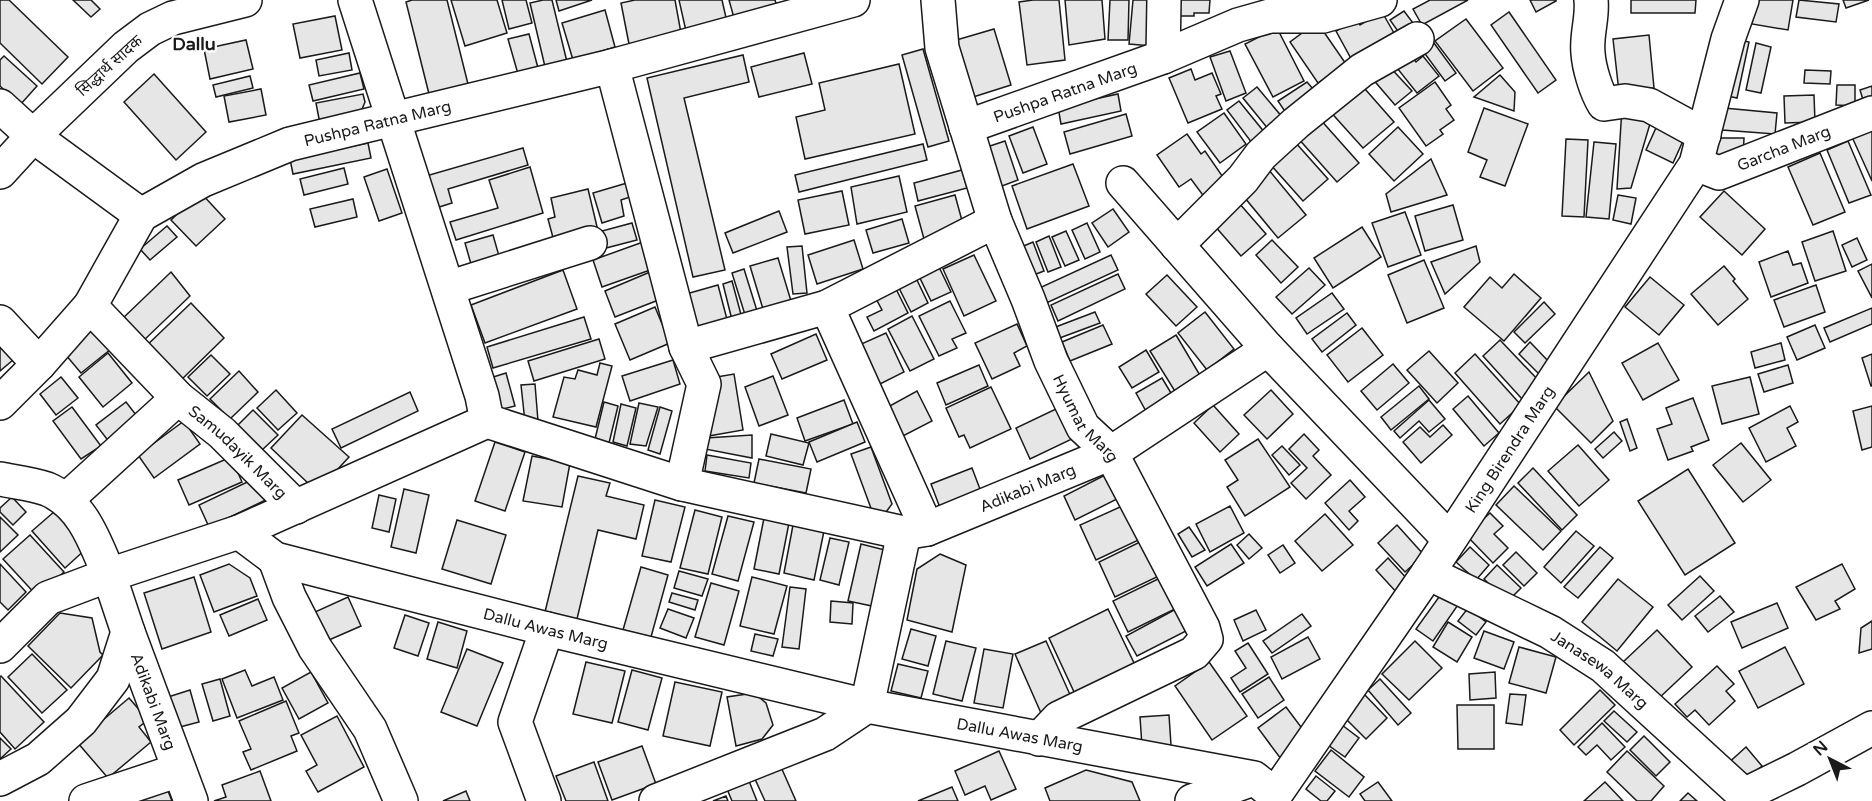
<svg xmlns="http://www.w3.org/2000/svg" width="1872" height="801" viewBox="0 0 1872 801" font-family="'Varela Round','Noto Sans Devanagari',sans-serif">
<style>
.building{fill:#e6e6e6;stroke:#1a1a1a;stroke-width:1.5}
.lines{fill:none;stroke-linecap:round;stroke-linejoin:round}
.minor-casing{stroke:#1a1a1a;stroke-width:36}
.minor{stroke:#fff;stroke-width:33}
.labels{text-anchor:middle;stroke-width:4.5;stroke-linejoin:round;paint-order:stroke}
.street-label{font-size:16px;fill:#1a1a1a;stroke:#fff}
.neighbourhood-label{font-size:18px;font-weight:bold;fill:#1a1a1a;stroke:#fff}
</style>
<rect width="100%" height="100%" fill="#fff"/>
<g class="building">
<polygon points="0,0 9,0 68,57 42,84 0,43"/>
<polygon points="73,0 91,0 100,9 91,17"/>
<polygon points="412,0 447,0 468,84 429,94 406,2"/>
<polygon points="451,0 497,0 507,33 465,46"/>
<polygon points="502,0 526,0 532,23 509,29"/>
<polygon points="543,0 552,0 568,66 546,71 530,3"/>
<polygon points="556,0 592,0 559,11"/>
<polygon points="635,0 675,0 681,33 629,44 621,3"/>
<polygon points="679,0 722,0 727,22 686,31"/>
<polygon points="729,0 775,0 779,13 736,25"/>
<polygon points="1033,0 1059,0 1065,60 1027,65 1019,2"/>
<polygon points="1065,0 1102,0 1105,39 1069,45"/>
<polygon points="1110,0 1129,0 1128,40 1108,40"/>
<polygon points="1133,0 1155,0 1152,46 1129,44"/>
<polygon points="1170,0 1210,0 1209,13 1194,13 1194,16 1170,16"/>
<polygon points="1430,0 1468,0 1422,25 1413,9"/>
<polygon points="1530,0 1556,0 1556,1 1536,12"/>
<polygon points="1631,0 1696,0 1695,13 1631,13"/>
<polygon points="1756,0 1793,0 1788,30 1752,24"/>
<polygon points="1799,0 1839,4 1836,22 1796,17"/>
<polygon points="1843,0 1869,0 1846,8"/>
<polygon points="605,10 615,47 573,60 562,23"/>
<polygon points="1404,11 1416,27 1402,37 1390,20"/>
<polygon points="1382,12 1398,40 1354,64 1336,31 1357,19 1360,25"/>
<polygon points="1509,12 1556,80 1538,93 1491,25"/>
<polygon points="335,16 342,50 300,58 293,24"/>
<polygon points="1466,19 1503,68 1473,91 1435,41"/>
<polygon points="1317,22 1346,64 1318,83 1290,42"/>
<polygon points="1277,28 1304,81 1273,97 1245,44"/>
<polygon points="994,29 1011,85 970,98 953,41"/>
<polygon points="529,34 538,68 518,74 508,39"/>
<polygon points="1649,35 1654,88 1619,92 1613,39"/>
<polygon points="1431,39 1456,73 1445,81 1420,47"/>
<polygon points="1735,39 1749,42 1737,98 1723,95"/>
<polygon points="246,40 253,69 210,79 204,49"/>
<polygon points="1756,43 1771,47 1761,93 1746,90"/>
<polygon points="923,49 949,141 928,147 902,55"/>
<polygon points="1230,51 1246,93 1226,101 1210,57"/>
<polygon points="1408,52 1416,62 1423,56 1439,76 1417,93 1393,63"/>
<polygon points="349,53 352,70 319,76 316,60"/>
<polygon points="804,53 812,84 759,97 751,67"/>
<polygon points="743,55 749,82 684,98 725,270 693,277 647,78"/>
<polygon points="4,56 37,86 20,105 0,86 0,60"/>
<polygon points="899,64 915,134 805,159 796,117 825,110 819,83"/>
<polygon points="1387,64 1412,91 1395,105 1371,77"/>
<polygon points="1191,69 1195,80 1212,73 1221,94 1216,96 1222,109 1188,123 1169,78"/>
<polygon points="1805,70 1831,71 1830,84 1804,83"/>
<polygon points="360,73 364,89 313,101 309,85"/>
<polygon points="154,74 206,132 176,160 124,102"/>
<polygon points="1500,75 1515,92 1514,111 1474,97"/>
<polygon points="250,76 253,88 216,97 213,85"/>
<polygon points="1358,81 1394,122 1363,148 1327,108"/>
<polygon points="1307,82 1319,96 1290,119 1278,101"/>
<polygon points="1435,82 1451,105 1446,109 1454,120 1440,130 1443,134 1426,146 1399,108"/>
<polygon points="1837,85 1855,85 1855,106 1836,105"/>
<polygon points="1872,86 1872,100 1864,103 1860,90"/>
<polygon points="1257,87 1283,118 1269,130 1243,98"/>
<polygon points="261,89 266,115 229,122 224,96"/>
<polygon points="363,94 365,102 360,114 320,124 316,103"/>
<polygon points="1118,94 1121,111 1061,124 1058,107"/>
<polygon points="1814,95 1815,122 1785,123 1784,96"/>
<polygon points="1239,101 1265,133 1252,143 1227,110"/>
<polygon points="1622,107 1652,117 1631,188 1617,189"/>
<polygon points="1484,108 1528,124 1505,186 1480,177 1487,160 1468,152"/>
<polygon points="1724,108 1777,113 1775,134 1722,130"/>
<polygon points="1224,113 1246,144 1220,163 1197,132"/>
<polygon points="1126,114 1132,136 1070,154 1064,132"/>
<polygon points="1319,118 1359,163 1337,182 1297,137"/>
<polygon points="1660,119 1687,132 1673,163 1646,150"/>
<polygon points="1033,127 1047,164 1023,173 1009,136"/>
<polygon points="1398,127 1423,154 1394,181 1369,154"/>
<polygon points="1872,129 1872,181 1852,137"/>
<polygon points="1187,134 1201,154 1205,151 1227,183 1205,198 1191,179 1179,187 1157,155"/>
<polygon points="1716,138 1744,138 1743,159 1716,159"/>
<polygon points="1566,139 1588,140 1584,217 1562,216"/>
<polygon points="1005,141 1018,180 994,189 981,149"/>
<polygon points="1848,141 1871,195 1849,203 1827,150"/>
<polygon points="1295,142 1328,179 1303,201 1270,164"/>
<polygon points="1594,142 1616,144 1609,219 1586,217"/>
<polygon points="368,143 371,158 293,174 290,159"/>
<polygon points="923,144 927,160 799,192 795,175"/>
<polygon points="523,148 528,165 448,189 452,203 436,208 426,176"/>
<polygon points="1820,153 1845,212 1813,225 1788,167"/>
<polygon points="1431,159 1447,195 1391,212 1386,194"/>
<polygon points="1073,164 1089,206 1027,229 1012,186"/>
<polygon points="530,167 543,213 456,240 450,222 498,208 489,180"/>
<polygon points="344,168 348,184 304,195 300,179"/>
<polygon points="387,169 402,213 379,221 364,177"/>
<polygon points="1268,169 1306,215 1278,238 1240,192"/>
<polygon points="962,170 967,188 918,201 914,183"/>
<polygon points="899,176 907,212 857,224 851,187"/>
<polygon points="627,183 630,197 621,200 624,216 602,223 593,193"/>
<polygon points="588,189 599,235 555,245 548,219 555,217 551,198"/>
<polygon points="842,191 849,225 805,234 798,200"/>
<polygon points="1724,191 1765,229 1742,255 1700,217"/>
<polygon points="200,192 225,219 196,246 171,220"/>
<polygon points="955,195 964,228 924,239 915,206"/>
<polygon points="1618,195 1636,198 1631,224 1613,220"/>
<polygon points="353,199 357,217 315,227 310,209"/>
<polygon points="1239,203 1266,234 1241,256 1214,225"/>
<polygon points="1453,205 1463,240 1425,251 1415,216"/>
<polygon points="1113,209 1129,232 1108,247 1092,223"/>
<polygon points="779,211 787,232 733,253 725,233"/>
<polygon points="1405,212 1421,255 1388,267 1372,223"/>
<polygon points="902,219 909,243 873,253 866,230"/>
<polygon points="632,223 637,240 606,248 602,231"/>
<polygon points="1087,223 1100,252 1085,259 1072,230"/>
<polygon points="167,226 177,237 150,260 140,249"/>
<polygon points="1362,227 1381,257 1333,288 1314,258"/>
<polygon points="1066,231 1079,260 1065,266 1052,237"/>
<polygon points="1833,231 1846,271 1815,281 1802,242"/>
<polygon points="493,235 499,256 471,264 465,243"/>
<polygon points="1049,236 1061,267 1048,272 1036,242"/>
<polygon points="1857,238 1867,260 1852,267 1842,245"/>
<polygon points="854,240 863,269 817,284 808,255"/>
<polygon points="1272,240 1298,267 1281,283 1256,255"/>
<polygon points="643,242 653,269 602,287 593,260"/>
<polygon points="1033,242 1044,271 1031,276 1019,248"/>
<polygon points="802,246 807,293 793,294 787,247"/>
<polygon points="1476,246 1480,262 1445,294 1431,262"/>
<polygon points="1788,251 1793,265 1801,263 1808,283 1771,297 1759,262"/>
<polygon points="974,255 996,301 964,316 943,269"/>
<polygon points="1111,255 1118,270 1042,305 1035,290"/>
<polygon points="778,258 791,301 763,309 750,266"/>
<polygon points="1424,260 1444,308 1407,323 1388,275"/>
<polygon points="1872,264 1872,298 1858,271"/>
<polygon points="938,265 951,292 931,301 918,274"/>
<polygon points="1724,266 1735,279 1733,281 1748,299 1718,325 1691,294"/>
<polygon points="1309,268 1325,285 1292,314 1276,297"/>
<polygon points="744,269 758,314 746,318 732,273"/>
<polygon points="563,270 577,309 485,343 471,305"/>
<polygon points="171,272 190,296 140,344 121,320"/>
<polygon points="650,272 661,299 615,317 605,291"/>
<polygon points="1118,274 1125,289 1058,321 1051,305"/>
<polygon points="1514,274 1541,298 1504,341 1464,307 1490,277 1502,288"/>
<polygon points="1167,275 1197,307 1176,326 1146,294"/>
<polygon points="915,276 928,303 911,312 897,284"/>
<polygon points="1650,277 1684,305 1659,335 1625,307"/>
<polygon points="732,281 743,322 733,324 723,284"/>
<polygon points="718,285 729,327 697,336 686,294"/>
<polygon points="894,285 908,313 874,331 867,317 882,310 874,295"/>
<polygon points="1816,285 1825,312 1784,327 1774,300"/>
<polygon points="1332,293 1344,309 1307,334 1296,318"/>
<polygon points="950,301 966,333 952,339 957,348 939,356 919,316"/>
<polygon points="1544,302 1555,314 1525,343 1514,332"/>
<polygon points="191,303 224,338 176,385 142,350"/>
<polygon points="655,307 670,343 630,360 615,324"/>
<polygon points="1872,308 1872,324 1830,342 1824,328"/>
<polygon points="1095,312 1100,323 1057,339 1053,328"/>
<polygon points="1205,312 1234,349 1207,370 1178,333"/>
<polygon points="1347,313 1356,325 1322,352 1312,339"/>
<polygon points="912,316 934,359 910,371 888,329"/>
<polygon points="584,317 591,339 493,368 487,347"/>
<polygon points="90,323 111,349 81,373 60,348"/>
<polygon points="1017,324 1027,346 1014,353 1020,366 992,379 975,343"/>
<polygon points="1103,325 1112,344 1070,361 1062,342"/>
<polygon points="1815,325 1825,348 1797,360 1787,337"/>
<polygon points="1362,328 1383,355 1348,382 1327,355"/>
<polygon points="886,333 904,372 878,385 859,345"/>
<polygon points="816,334 827,360 782,379 771,354"/>
<polygon points="1176,335 1201,377 1176,393 1150,351"/>
<polygon points="599,339 605,359 534,381 528,361"/>
<polygon points="1500,340 1540,382 1522,399 1483,356"/>
<polygon points="1530,342 1550,363 1539,374 1519,354"/>
<polygon points="1658,343 1679,380 1643,400 1622,363"/>
<polygon points="1781,343 1785,360 1755,368 1751,352"/>
<polygon points="0,346 13,360 0,371"/>
<polygon points="1146,350 1159,372 1132,388 1119,367"/>
<polygon points="1429,351 1458,383 1437,403 1407,370"/>
<polygon points="108,353 132,383 103,407 79,377"/>
<polygon points="1475,354 1521,405 1500,424 1455,373"/>
<polygon points="1872,354 1872,386 1871,386 1862,358"/>
<polygon points="211,355 230,374 207,396 188,377"/>
<polygon points="673,360 680,384 630,401 622,376"/>
<polygon points="600,363 612,366 596,427 553,417 564,377 575,379 578,370 597,375"/>
<polygon points="1393,364 1409,383 1377,410 1361,391"/>
<polygon points="979,365 988,386 946,405 937,383"/>
<polygon points="1788,365 1793,383 1764,392 1758,374"/>
<polygon points="239,371 258,392 230,419 210,399"/>
<polygon points="1589,372 1613,421 1591,443 1554,406"/>
<polygon points="506,373 515,406 498,410 490,378"/>
<polygon points="734,374 743,430 703,437 711,378"/>
<polygon points="773,376 788,415 759,426 745,387"/>
<polygon points="61,377 78,398 56,415 40,394"/>
<polygon points="1750,377 1759,414 1722,424 1712,386"/>
<polygon points="1162,378 1174,398 1147,413 1136,393"/>
<polygon points="535,384 538,421 525,422 521,385"/>
<polygon points="1419,386 1429,399 1391,430 1381,417"/>
<polygon points="991,387 1011,429 970,448 964,435 959,437 946,408"/>
<polygon points="276,390 297,413 278,430 257,408"/>
<polygon points="1271,390 1293,414 1267,439 1244,415"/>
<polygon points="917,391 932,421 901,437 886,408"/>
<polygon points="410,392 418,411 341,448 332,429"/>
<polygon points="1468,396 1499,433 1484,446 1453,409"/>
<polygon points="1693,398 1709,440 1691,447 1693,451 1668,460 1657,429 1672,424 1666,408"/>
<polygon points="844,400 853,424 805,441 797,418"/>
<polygon points="1429,400 1445,419 1429,432 1419,421 1400,438 1394,431"/>
<polygon points="126,402 140,420 110,443 96,425"/>
<polygon points="604,402 618,406 609,443 595,439"/>
<polygon points="639,403 658,407 646,446 630,444"/>
<polygon points="621,404 636,408 627,446 613,442"/>
<polygon points="1213,405 1239,434 1220,452 1194,423"/>
<polygon points="1790,406 1798,422 1787,428 1796,446 1766,462 1749,428"/>
<polygon points="1872,406 1872,447 1862,450 1853,411"/>
<polygon points="72,407 101,446 81,459 53,421"/>
<polygon points="660,407 672,411 660,454 648,450"/>
<polygon points="1058,408 1072,439 1030,459 1016,428"/>
<polygon points="253,410 278,435 261,451 236,427"/>
<polygon points="302,415 349,457 325,483 309,484 271,448"/>
<polygon points="1627,419 1637,448 1630,451 1620,422"/>
<polygon points="184,421 200,444 154,478 138,455"/>
<polygon points="857,422 865,442 817,462 809,442"/>
<polygon points="1443,425 1452,435 1421,463 1403,442 1420,427 1430,437"/>
<polygon points="1614,432 1622,441 1603,458 1595,449"/>
<polygon points="771,434 809,443 803,465 766,456"/>
<polygon points="1304,434 1319,450 1313,456 1331,475 1306,499 1291,483 1307,468 1289,449"/>
<polygon points="752,435 752,458 705,449 706,438"/>
<polygon points="1258,439 1290,487 1245,516 1227,487 1238,480 1225,460"/>
<polygon points="495,442 525,452 505,511 475,501"/>
<polygon points="1741,443 1771,480 1743,502 1713,465"/>
<polygon points="1578,445 1609,480 1579,506 1548,471"/>
<polygon points="1282,446 1300,465 1289,475 1272,455"/>
<polygon points="871,447 892,504 883,516 872,511 851,454"/>
<polygon points="707,455 751,463 749,478 705,471"/>
<polygon points="532,456 570,463 562,507 523,501"/>
<polygon points="231,457 242,482 189,505 178,480"/>
<polygon points="759,459 811,469 806,493 754,483"/>
<polygon points="972,468 983,497 942,513 931,484"/>
<polygon points="1533,468 1577,515 1562,530 1518,483"/>
<polygon points="1688,469 1735,543 1685,575 1638,501"/>
<polygon points="1111,472 1123,496 1075,520 1064,496"/>
<polygon points="262,475 272,497 209,527 199,505"/>
<polygon points="578,476 610,483 606,496 644,505 636,539 598,530 577,619 545,612"/>
<polygon points="1350,480 1365,497 1349,511 1358,521 1349,530 1325,503"/>
<polygon points="1514,486 1561,531 1543,550 1496,505"/>
<polygon points="404,489 429,495 416,553 391,547"/>
<polygon points="379,495 396,499 389,532 372,528"/>
<polygon points="12,497 26,512 13,525 0,512 0,508"/>
<polygon points="655,500 685,507 671,562 642,556"/>
<polygon points="1129,503 1145,537 1096,560 1080,525"/>
<polygon points="1230,506 1244,533 1210,552 1196,524"/>
<polygon points="695,510 722,517 708,574 680,568"/>
<polygon points="55,511 87,548 65,568 32,531"/>
<polygon points="1490,513 1503,526 1494,534 1508,548 1493,563 1466,535"/>
<polygon points="1325,514 1353,545 1322,571 1295,541"/>
<polygon points="728,516 754,522 738,581 712,574"/>
<polygon points="0,517 18,535 0,552"/>
<polygon points="764,518 789,523 779,574 754,569"/>
<polygon points="457,520 506,535 491,584 442,569"/>
<polygon points="793,525 824,531 814,580 784,573"/>
<polygon points="1397,525 1424,555 1405,572 1378,543"/>
<polygon points="1189,527 1205,550 1192,557 1178,534"/>
<polygon points="1576,531 1594,546 1561,583 1544,567"/>
<polygon points="1249,534 1262,548 1249,559 1237,545"/>
<polygon points="30,535 64,572 38,597 3,559"/>
<polygon points="830,538 849,542 839,585 820,580"/>
<polygon points="1144,540 1161,575 1115,597 1099,562"/>
<polygon points="861,544 885,550 872,606 848,601"/>
<polygon points="1231,544 1244,563 1207,586 1195,567"/>
<polygon points="1283,545 1295,563 1280,573 1268,555"/>
<polygon points="1470,547 1489,565 1476,580 1456,562"/>
<polygon points="1600,547 1613,558 1578,598 1564,587"/>
<polygon points="1516,552 1537,573 1524,586 1503,565"/>
<polygon points="940,554 966,565 952,632 907,620 917,569"/>
<polygon points="1388,558 1410,582 1398,594 1376,570"/>
<polygon points="0,564 26,592 8,610 0,602"/>
<polygon points="229,564 250,578 257,596 214,612 200,575"/>
<polygon points="1842,564 1855,589 1835,601 1840,609 1816,620 1796,587"/>
<polygon points="1497,565 1521,588 1507,602 1484,579"/>
<polygon points="641,567 668,575 651,637 623,630"/>
<polygon points="679,571 708,579 702,596 674,588"/>
<polygon points="1700,576 1714,591 1682,620 1668,605"/>
<polygon points="194,577 211,632 162,649 144,593"/>
<polygon points="752,577 787,586 774,634 740,626"/>
<polygon points="1162,577 1177,608 1128,632 1113,601"/>
<polygon points="1618,579 1653,607 1617,651 1582,622"/>
<polygon points="711,583 739,591 724,645 695,637"/>
<polygon points="790,587 806,589 799,649 782,647"/>
<polygon points="1444,590 1460,602 1433,641 1416,629"/>
<polygon points="672,593 698,600 695,610 669,602"/>
<polygon points="1720,596 1734,612 1708,632 1695,616"/>
<polygon points="348,597 361,626 329,640 315,612"/>
<polygon points="258,599 267,620 229,636 220,615"/>
<polygon points="831,601 853,603 852,624 830,622"/>
<polygon points="1777,603 1788,628 1742,648 1731,622"/>
<polygon points="1468,608 1486,622 1476,635 1458,621"/>
<polygon points="668,609 694,618 686,638 660,628"/>
<polygon points="1108,609 1135,665 1075,694 1049,638"/>
<polygon points="1176,609 1188,630 1137,656 1126,636"/>
<polygon points="1256,610 1266,630 1243,641 1234,620"/>
<polygon points="60,613 92,618 100,652 103,655 71,688 28,646"/>
<polygon points="1302,614 1311,626 1272,653 1263,641"/>
<polygon points="405,615 429,623 418,656 394,648"/>
<polygon points="1872,621 1872,649 1859,653 1861,628"/>
<polygon points="438,622 467,631 457,668 427,659"/>
<polygon points="1448,622 1472,637 1457,662 1433,647"/>
<polygon points="911,629 936,636 928,666 902,659"/>
<polygon points="1657,630 1692,667 1657,700 1622,663"/>
<polygon points="1484,631 1514,642 1504,669 1474,658"/>
<polygon points="755,634 778,639 773,656 751,651"/>
<polygon points="1308,637 1320,659 1282,679 1271,657"/>
<polygon points="946,641 976,648 962,701 933,694"/>
<polygon points="1046,641 1072,699 1041,713 1015,654"/>
<polygon points="1415,641 1442,668 1409,700 1382,674"/>
<polygon points="1248,643 1268,674 1240,692 1231,678 1246,668 1235,651"/>
<polygon points="1519,647 1556,657 1546,693 1509,683"/>
<polygon points="1785,647 1804,684 1758,708 1739,671"/>
<polygon points="467,649 503,663 477,726 441,712"/>
<polygon points="984,649 1013,654 1003,708 974,703"/>
<polygon points="32,654 67,690 42,713 8,677"/>
<polygon points="586,662 625,671 612,723 573,714"/>
<polygon points="1209,662 1247,716 1212,740 1175,686"/>
<polygon points="898,664 928,671 921,698 891,691"/>
<polygon points="1717,666 1734,684 1726,691 1735,701 1709,725 1695,710 1687,717 1675,704"/>
<polygon points="245,670 252,686 274,677 283,700 237,718 222,679"/>
<polygon points="632,670 662,678 648,730 618,722"/>
<polygon points="311,672 328,703 299,719 282,688"/>
<polygon points="1495,672 1496,698 1470,700 1469,674"/>
<polygon points="1,676 44,722 15,749 0,732 0,677"/>
<polygon points="1269,677 1284,700 1258,718 1242,694"/>
<polygon points="220,679 230,716 213,721 202,684"/>
<polygon points="1380,679 1411,713 1398,725 1368,690"/>
<polygon points="675,682 722,692 710,746 663,736"/>
<polygon points="190,690 199,722 176,728 168,697"/>
<polygon points="1600,690 1615,705 1574,745 1560,730"/>
<polygon points="754,693 766,703 773,725 762,739 736,746 727,697"/>
<polygon points="1364,694 1387,718 1366,739 1342,715"/>
<polygon points="1510,694 1526,695 1522,725 1506,723"/>
<polygon points="129,698 148,720 139,727 151,742 108,778 77,742"/>
<polygon points="286,701 299,733 291,736 297,751 251,770 243,752 251,749 239,721"/>
<polygon points="1457,705 1494,705 1494,749 1458,749"/>
<polygon points="1286,707 1310,739 1281,759 1258,728"/>
<polygon points="1614,711 1637,732 1627,742 1604,721"/>
<polygon points="1169,715 1171,745 1142,746 1140,717"/>
<polygon points="337,716 364,767 318,792 306,771 317,765 301,735"/>
<polygon points="1602,723 1625,747 1611,760 1597,745 1586,755 1578,747"/>
<polygon points="1342,725 1359,738 1345,757 1328,745"/>
<polygon points="1644,736 1670,762 1656,776 1630,750"/>
<polygon points="0,738 11,749 0,759"/>
<polygon points="642,746 656,784 612,800 598,762"/>
<polygon points="1746,747 1762,766 1741,784 1725,766"/>
<polygon points="1331,750 1364,777 1349,797 1315,771"/>
<polygon points="999,751 1016,789 991,800 985,786 965,795 955,771"/>
<polygon points="1627,751 1664,786 1651,801 1637,801 1607,772"/>
<polygon points="594,762 608,801 566,801 556,776"/>
<polygon points="781,767 796,801 765,801 755,779"/>
<polygon points="1086,770 1132,782 1140,801 1050,801 1045,788"/>
<polygon points="260,771 271,801 214,801 226,797 222,785"/>
<polygon points="1316,776 1335,791 1327,801 1321,801 1306,789"/>
<polygon points="749,781 757,801 732,801 727,789"/>
<polygon points="1378,782 1392,801 1365,801 1360,794"/>
<polygon points="1605,782 1623,801 1584,801"/>
<polygon points="952,787 958,801 918,801"/>
<polygon points="168,791 172,801 139,801"/>
<polygon points="466,791 470,801 443,801"/>
<polygon points="1688,793 1697,801 1680,801"/>
<polygon points="726,796 728,801 713,801"/>
</g>
<g class="lines">
<g class="minor-casing">
<g id="minor">
<polyline points="355,0 482,396 487,421"/>
<path id="s1" d="M938,0L942,48L995,221L1028,299L1051,361L1083,427L1111,453L1203,628L1206,639L1194,653L1059,718L1039,739"/>
<path d="M1591,0C1593,18 1586,35 1588,53C1589,68 1596,91 1604,104L1625,101L1649,105L1704,135"/>
<polyline points="1163,57 1164,0"/>
<polyline points="612,66 686,347 704,384 682,484"/>
<polyline points="0,106 33,136 141,215"/>
<path id="s2" d="M966,127L1163,57L1238,25L1270,16H1323L1380,0"/>
<path id="s3" d="M1696,164L1719,173L1872,113"/>
<polyline points="0,172 33,136 126,47 150,29 173,18 245,0"/>
<polyline points="1123,183 1268,349"/>
<polyline points="1177,245 1243,179 1261,155 1296,123 1362,70 1417,39"/>
<polyline points="448,288 590,243"/>
<path id="s4" d="M90,306L178,398L222,433L296,507"/>
<polyline points="827,307 927,529"/>
<polyline points="0,322 39,364"/>
<polyline points="686,347 827,307 995,221"/>
<path id="s5" d="M0,403L39,364L90,306L141,215L203,180L290,144L612,66L853,0"/>
<path d="M0,479C15,482 33,484 47,489C83,504 95,542 109,575L48,598L0,646"/>
<polyline points="66,500 178,398"/>
<path id="s6" d="M239,532L487,421L682,484L904,533L927,529L1111,453L1268,349L1449,539"/>
<polyline points="275,559 289,597 315,648 370,729 401,801"/>
<path id="s7" d="M1428,573L1550,632L1603,666L1744,795V801"/>
<path id="s8" d="M128,632L191,801"/>
<path id="s9" d="M0,779L38,759L81,721L113,679L128,632L109,575L239,532L275,559L547,629L867,706L1254,778L1275,795L1428,573L1696,164L1728,39L1742,0"/>
<polyline points="1744,795 1797,769 1872,728"/>
<polyline points="86,801 179,770"/>
<polyline points="544,801 515,722 547,629"/>
<polyline points="656,801 825,734 867,706 904,533"/>
<polyline points="1192,801 1253,779"/>
</g>
</g>
<use href="#minor" class="minor"/>
</g>
<g class="labels">
<g class="street-label">
<text transform="translate(109 65) rotate(-42)" y="6">सिद्धार्थ सादक</text>
<text dy="6" stroke="none"><textPath href="#s2" startOffset="105">Pushpa Ratna Marg</textPath></text>
<text dy="6" stroke="none"><textPath href="#s5" startOffset="492">Pushpa Ratna Marg</textPath></text>
<text dy="6" stroke="none"><textPath href="#s3" startOffset="94">Garcha Marg</textPath></text>
<text dy="6" stroke="none"><textPath href="#s1" startOffset="448">Hyumat Marg</textPath></text>
<text dy="6" stroke="none"><textPath href="#s9" startOffset="1893">King Birendra Marg</textPath></text>
<text dy="6" stroke="none"><textPath href="#s4" startOffset="208">Samudayik Marg</textPath></text>
<text dy="6" stroke="none"><textPath href="#s6" startOffset="836">Adikabi Marg</textPath></text>
<text dy="6" stroke="none"><textPath href="#s9" startOffset="724">Dallu Awas Marg</textPath></text>
<text dy="6" stroke="none"><textPath href="#s7" startOffset="198">Janasewa Marg</textPath></text>
<text dy="6" stroke="none"><textPath href="#s8" startOffset="74">Adikabi Marg</textPath></text>
<text dy="6" stroke="none"><textPath href="#s9" startOffset="1210">Dallu Awas Marg</textPath></text>
</g>
<g class="neighbourhood-label">
<text x="194" y="50">Dallu</text>
</g>
</g>
<g transform="translate(1830 759) rotate(318)" stroke="#ffffff" stroke-width="4.5" paint-order="stroke">
<path d="M0-4.5L10 22L0 15L-10 22Z" fill="#1a1a1a"/>
<text y="-9" font-size="16" font-weight="bold" text-anchor="middle" fill="#1a1a1a">N</text>
</g>
</svg>
